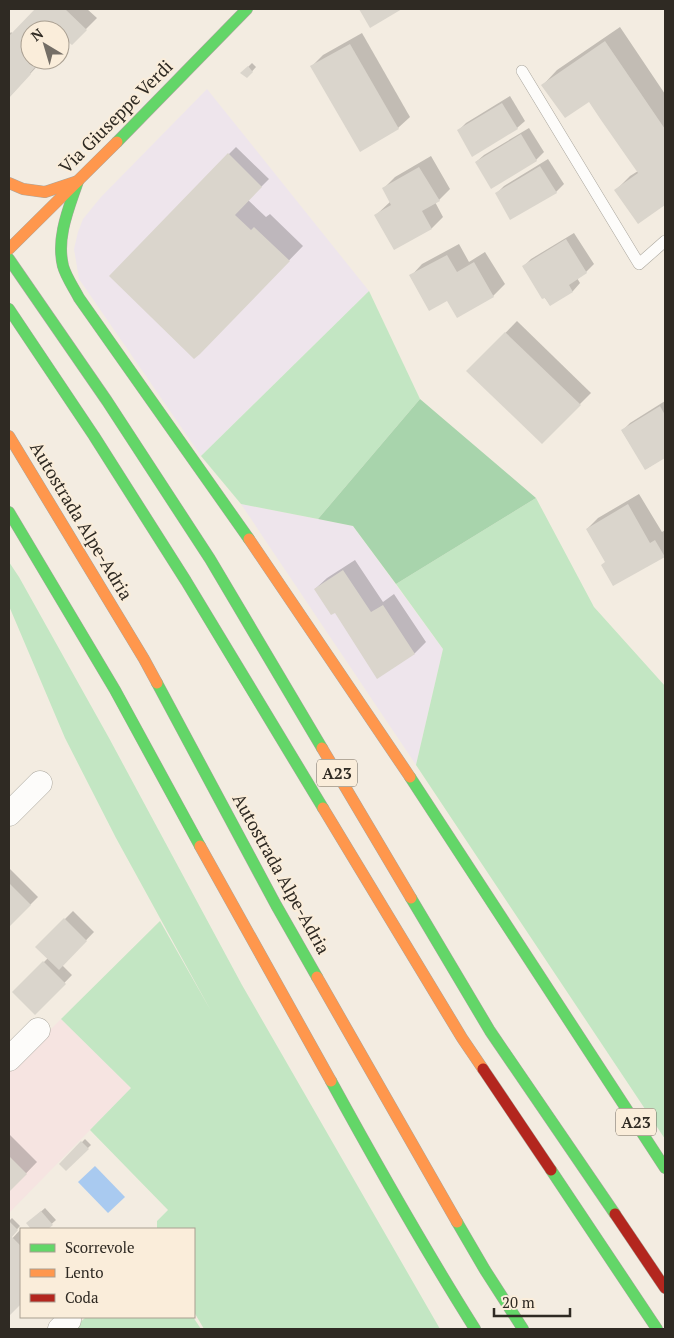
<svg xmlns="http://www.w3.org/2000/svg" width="674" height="1338" viewBox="0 0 674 1338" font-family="'PT Serif',serif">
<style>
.commercial{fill:#eee5ec}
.education{fill:#f6e4e1}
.green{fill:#c3e6c3}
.forest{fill:#a8d4ac}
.water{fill:#a9caf0}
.shadow{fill:#0003}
.building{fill:#dad5cc}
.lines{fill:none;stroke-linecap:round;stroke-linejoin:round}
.lane-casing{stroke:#aaa69d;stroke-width:12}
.street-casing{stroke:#aaa69d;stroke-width:25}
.fast-casing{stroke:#aaa69d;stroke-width:12}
.slow-casing{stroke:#aaa69d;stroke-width:12}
.jam-casing{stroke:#aaa69d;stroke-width:12}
.lane{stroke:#fdfcfa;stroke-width:11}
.street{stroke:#fdfcfa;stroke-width:24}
.fast{stroke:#63d668;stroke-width:11}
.slow{stroke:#ff974d;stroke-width:11}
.jam{stroke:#b3261e;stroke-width:11}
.labels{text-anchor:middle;stroke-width:4;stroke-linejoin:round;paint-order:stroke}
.shield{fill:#faedda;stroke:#6c645a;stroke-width:1}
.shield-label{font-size:16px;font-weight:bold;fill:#2f2a23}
.street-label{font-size:18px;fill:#2f2a23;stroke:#faedda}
</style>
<rect width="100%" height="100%" fill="#f3ece1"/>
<g class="commercial">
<polygon points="207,89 369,291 201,456 79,279 74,249 78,232 83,219 101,197"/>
<polygon points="241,504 353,526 443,649 416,765"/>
</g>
<polygon class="education" points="61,1019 131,1088 9,1213 9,1071"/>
<g class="green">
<polygon points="369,291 420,399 318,519 241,504 201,456"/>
<polygon points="536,498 594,607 665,686 665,1139 416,765 443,649 396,584"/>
<polygon points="9,562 19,577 109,738 242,985 440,1329 204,1329 194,1312 194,1229 157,1229 157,1221 168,1210 90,1130 131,1088 61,1019 160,921 211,1011 116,838 65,738 9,606"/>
<polygon points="86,1317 193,1317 201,1329 73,1329"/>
</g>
<polygon class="forest" points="420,399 536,498 396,584 353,526 318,519"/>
<polygon class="water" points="95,1166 125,1197 108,1213 78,1182"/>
<g class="shadow">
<polygon points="37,9 87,9 97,18 72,43 63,36 60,39 60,30 30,30 30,60 41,60 41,62 9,97 9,35 11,32 13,34"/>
<polygon points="620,27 665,94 665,203 638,222 616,190 630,176 638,171 589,100 543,85 557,70"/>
<polygon points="362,33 410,117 398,128 311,67 323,55"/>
<polygon points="252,63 256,67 247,77 242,73"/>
<polygon points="510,96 525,121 517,128 458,131 466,123"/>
<polygon points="529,128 544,152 536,160 476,162 484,155"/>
<polygon points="236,147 269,179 248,200 266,217 270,214 303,246 214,338 200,183"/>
<polygon points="431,156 450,189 439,200 435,202 443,217 432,228 395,248 376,215 391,201 384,188 395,177"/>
<polygon points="548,159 564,184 556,192 496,194 504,186"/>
<polygon points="574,233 594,264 586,272 577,278 580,283 573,291 550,305 523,267 531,259"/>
<polygon points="459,244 469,262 485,252 505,284 493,296 457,316 447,299 411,276 422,264"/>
<polygon points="517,321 591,393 542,442 468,371"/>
<polygon points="665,401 665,457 646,469 622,431 630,423"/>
<polygon points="639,494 662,532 665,530 665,555 614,584 606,562 587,529 598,518"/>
<polygon points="355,560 383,602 394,594 426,642 415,653 377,677 335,611 315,589 327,578"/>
<polygon points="9,868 38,897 9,926"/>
<polygon points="73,911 94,932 62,965 72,975 35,1013 14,992 48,958 37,947"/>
<polygon points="9,1134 37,1162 9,1191"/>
<polygon points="85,1139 91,1145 66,1169 61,1164"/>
<polygon points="45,1208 56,1220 46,1229 33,1229 28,1223"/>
<polygon points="12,1218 20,1226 9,1238 9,1221"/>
<polygon points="20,1230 21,1302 9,1315 9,1242"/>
</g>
<g class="building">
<polygon points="35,9 65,9 87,30 72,45 62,37 60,40 60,30 30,30 30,60 41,60 30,73 31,74 9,98 9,36"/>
<polygon points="359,9 402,9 370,28"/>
<polygon points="605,41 665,129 665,205 638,224 614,190 638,173 601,120 589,102 565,118 541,85"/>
<polygon points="350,44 399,129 360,152 310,66"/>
<polygon points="248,66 253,72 247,78 240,73"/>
<polygon points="502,103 518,129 472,157 457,130"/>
<polygon points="521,134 537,161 491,189 475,162"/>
<polygon points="228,153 262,187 235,215 251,230 254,227 290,261 200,354 194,359 109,276"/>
<polygon points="540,166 557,193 510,220 495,193"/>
<polygon points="419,167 440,201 422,211 432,229 394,250 374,215 391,205 382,188"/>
<polygon points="566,239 587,273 569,285 573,292 550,306 545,298 542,299 522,266"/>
<polygon points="447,255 457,272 474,262 494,297 457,318 447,301 429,311 409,275"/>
<polygon points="505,332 581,405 542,444 466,371"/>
<polygon points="660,406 665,415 665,458 645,470 621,430"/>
<polygon points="628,504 650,543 655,540 665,557 613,586 601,565 605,562 586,529"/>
<polygon points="343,570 371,612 383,605 415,654 377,679 335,613 331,615 314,589"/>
<polygon points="9,883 31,905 9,927"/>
<polygon points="64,918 87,941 59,970 35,947"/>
<polygon points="43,961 66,984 35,1015 12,992"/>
<polygon points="81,1141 89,1149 66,1171 59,1164"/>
<polygon points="9,1156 27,1174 9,1192"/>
<polygon points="41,1211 53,1225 48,1229 31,1229 26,1223"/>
<polygon points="9,1221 18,1230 12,1237 21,1246 21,1304 9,1316"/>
</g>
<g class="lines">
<g class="lane-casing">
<polyline id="lane" points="522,71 639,264 665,241"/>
</g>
<g class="street-casing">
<g id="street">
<polyline points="9,814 40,783"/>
<polyline points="9,1059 38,1030"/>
<polyline points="60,1329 69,1320"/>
</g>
</g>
<g class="fast-casing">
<g id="fast">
<polyline points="117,142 247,9"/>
<path d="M78,181C69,208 56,237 63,266C66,277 74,288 79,298L249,539"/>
<polyline points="9,259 107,401 210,559 322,748"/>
<polyline points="9,309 94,436 186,581 323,808"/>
<polyline points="9,512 115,690 200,846"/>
<polyline points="157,683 276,905 317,977"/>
<polyline points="410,777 665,1168"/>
<polyline points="411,898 490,1031 615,1214"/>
<path d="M331,1081C377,1165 424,1248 475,1329"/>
<polyline points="551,1170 657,1329"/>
<polyline points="457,1222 485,1270 523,1329"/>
</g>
</g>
<g class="slow-casing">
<g id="slow">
<polyline points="9,183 23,189 45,192 78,181"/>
<polyline points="9,249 117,142"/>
<polyline points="9,436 144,659 157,683"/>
<polyline points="249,539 410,777"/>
<polyline points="322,748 411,898"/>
<polyline points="323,808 462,1038 483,1069"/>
<polyline points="200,846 331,1081"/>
<polyline points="317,977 457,1222"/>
</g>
</g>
<g class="jam-casing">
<g id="jam">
<polyline points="483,1069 551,1170"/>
<polyline points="615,1214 665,1288"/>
</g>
</g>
<use href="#lane" class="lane"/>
<use href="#street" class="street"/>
<use href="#fast" class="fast"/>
<use href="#slow" class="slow"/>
<use href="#jam" class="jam"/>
</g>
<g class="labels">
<g class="shield">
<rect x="317" y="759.5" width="40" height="27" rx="4"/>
<rect x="616" y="1108.5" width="40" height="27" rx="4"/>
</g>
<g class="shield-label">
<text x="337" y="779">A23</text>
<text x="636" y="1128">A23</text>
</g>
<g class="street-label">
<text transform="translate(116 117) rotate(-45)" y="6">Via Giuseppe Verdi</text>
<text transform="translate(81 521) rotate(59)" y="6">Autostrada Alpe-Adria</text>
<text transform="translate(281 874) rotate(61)" y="6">Autostrada Alpe-Adria</text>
</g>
</g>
<rect width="674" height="1338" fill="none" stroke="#2f2a23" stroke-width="20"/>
<rect x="20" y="1228" width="175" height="90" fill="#faedda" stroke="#a99f91"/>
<rect x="30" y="1244" width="25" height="8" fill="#63d668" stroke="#a99f91"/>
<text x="65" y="1253" font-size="15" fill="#2f2a23">Scorrevole</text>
<rect x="30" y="1269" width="25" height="8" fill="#ff974d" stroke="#a99f91"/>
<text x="65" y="1278" font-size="15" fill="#2f2a23">Lento</text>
<rect x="30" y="1294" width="25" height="8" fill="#b3261e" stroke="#a99f91"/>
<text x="65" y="1303" font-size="15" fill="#2f2a23">Coda</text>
<g transform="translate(45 45) rotate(322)"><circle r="24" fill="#faedda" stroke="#a99f91"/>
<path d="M0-4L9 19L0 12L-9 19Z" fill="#746e66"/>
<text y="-8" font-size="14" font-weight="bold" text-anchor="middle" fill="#2f2a23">N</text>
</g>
<path d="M494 1308v8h76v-8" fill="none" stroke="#2f2a23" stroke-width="2.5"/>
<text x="502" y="1308" font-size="15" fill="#2f2a23" stroke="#faedda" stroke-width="4" paint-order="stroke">20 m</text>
</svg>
